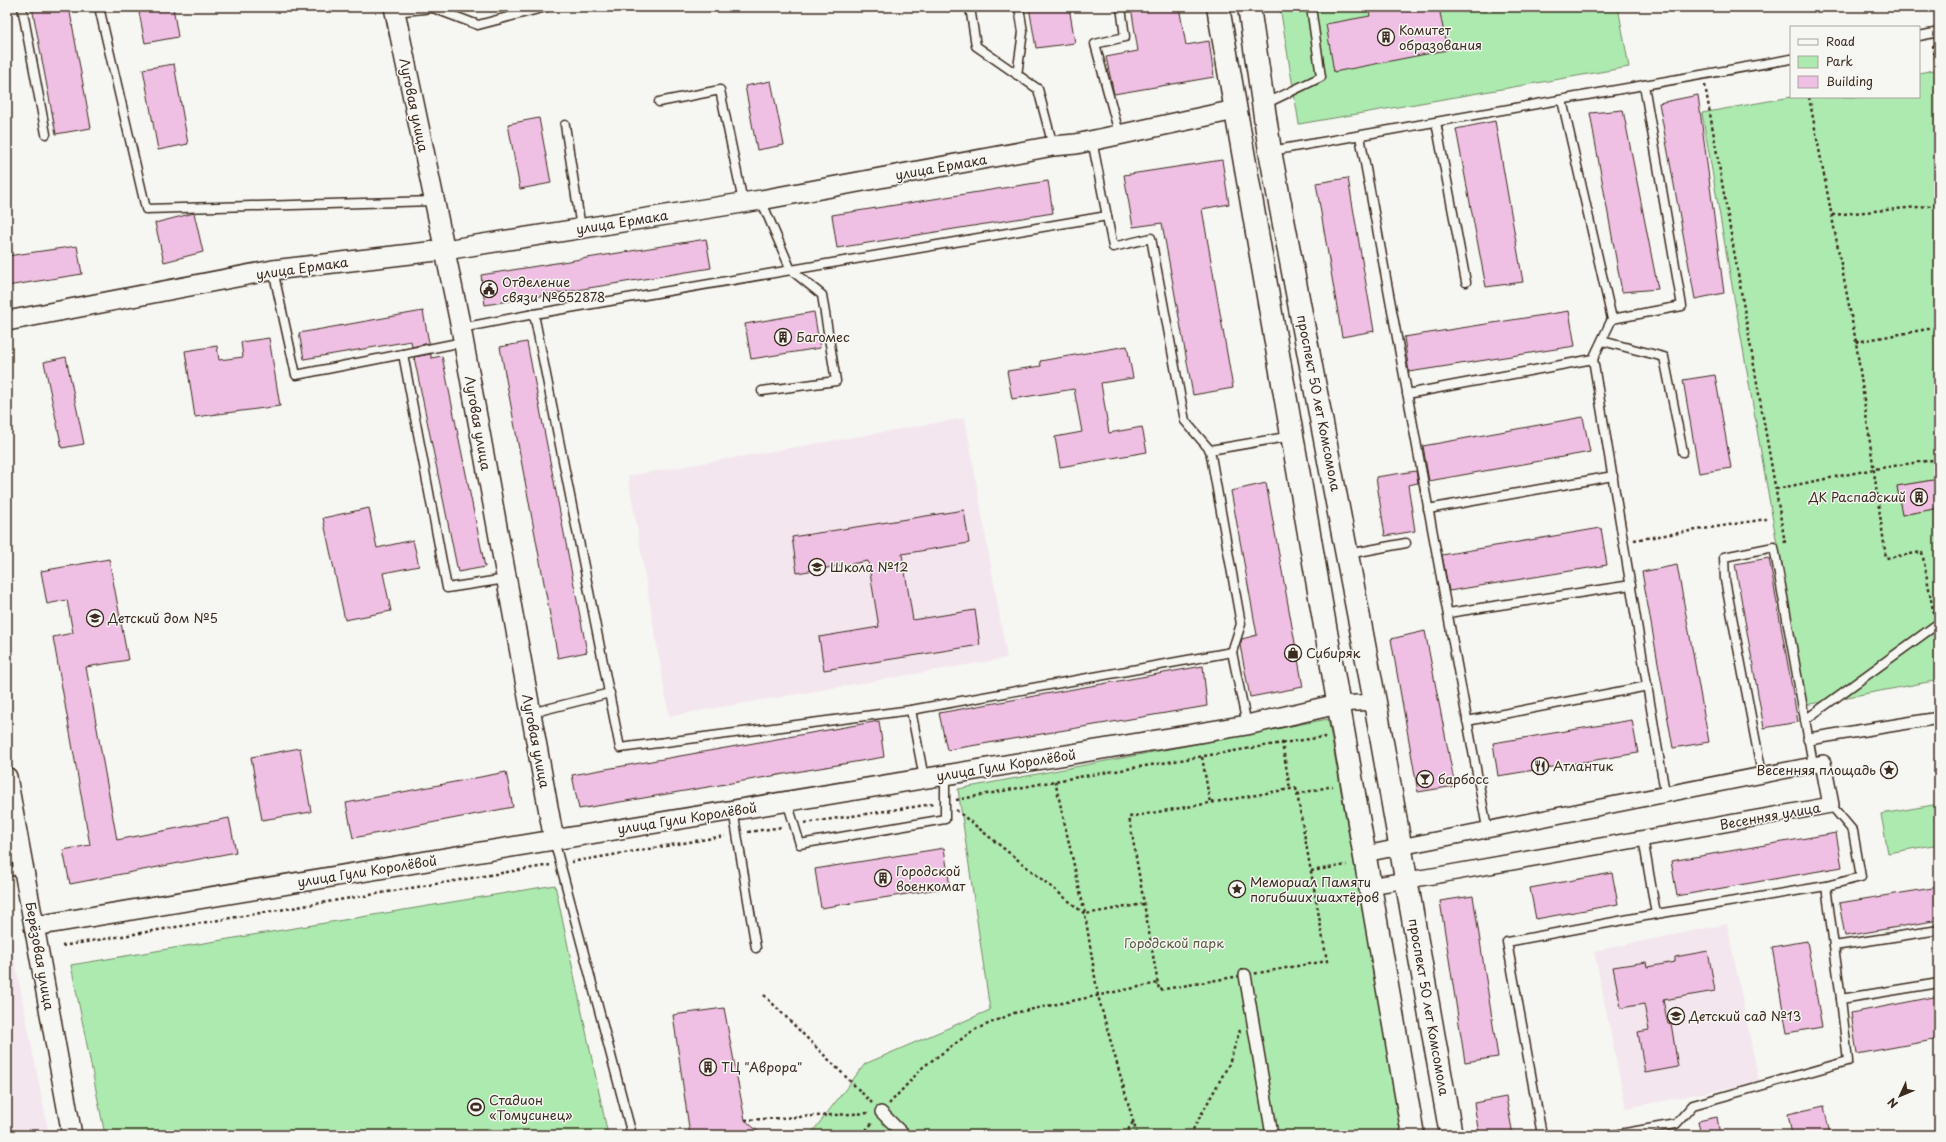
<svg xmlns="http://www.w3.org/2000/svg" width="1946" height="1142" viewBox="0 0 1946 1142" font-family="'Playpen Sans',sans-serif">
<style>
.built{fill:#f4e6ee}
.green{fill:#adeab0;stroke:#748a67}
.building{fill:#efc0e3;stroke:#3b2a1e}
.lines{fill:none;stroke-linecap:round;stroke-linejoin:round}
.service-casing{stroke:#3b2a1e;stroke-width:11}
.pedestrian-casing{stroke:#3b2a1e;stroke-width:14}
.minor-casing{stroke:#3b2a1e;stroke-width:18}
.tertiary-casing{stroke:#3b2a1e;stroke-width:22}
.secondary-casing{stroke:#3b2a1e;stroke-width:25}
.path{stroke:#3b2a1e;stroke-width:2.5;stroke-dasharray:3 3;stroke-linecap:butt}
.service{stroke:#f6f6f2;stroke-width:8}
.pedestrian{stroke:#f6f6f2;stroke-width:11}
.minor{stroke:#f6f6f2;stroke-width:15}
.tertiary{stroke:#f6f6f2;stroke-width:19}
.secondary{stroke:#f6f6f2;stroke-width:22}
.labels{text-anchor:middle;stroke-width:3;stroke-linejoin:round;paint-order:stroke}
.poi-label{font-size:13px;fill:#3b2a1e;stroke:#f6f6f2;text-anchor:start}
.street-label{font-size:13px;fill:#3b2a1e;stroke:#f6f6f2}
.park-label{font-size:13px;fill:#585a42;stroke:#f6f6f2}
</style>
<rect width="100%" height="100%" fill="#f6f6f2"/>
<filter id="ink" filterUnits="userSpaceOnUse"><feTurbulence type="fractalNoise" baseFrequency=".025" numOctaves="2"/><feDisplacementMap in="SourceGraphic" scale="8" xChannelSelector="R" yChannelSelector="G"/><feConvolveMatrix kernelMatrix="1 2 1 2 8 2 1 2 1" color-interpolation-filters="sRGB"/></filter>
<g filter="url(#ink)">
<g class="built">
<polygon points="965,418 1007,658 669,716 628,476"/>
<polygon points="7,921 49,1135 7,1135"/>
<polygon points="1727,924 1759,1082 1626,1108 1594,951"/>
</g>
<g class="green">
<polygon points="1280,7 1618,7 1629,67 1299,124"/>
<polygon points="1939,69 1939,479 1897,486 1902,515 1939,508 1939,680 1805,705 1702,113 1791,97 1919,97 1919,73"/>
<polygon points="1328,719 1403,1135 810,1135 865,1064 990,1010 958,789"/>
<polygon points="1939,804 1939,844 1888,853 1881,814"/>
<polygon points="555,885 608,1135 105,1135 71,965"/>
</g>
<g class="building">
<polygon points="32,7 69,7 91,128 56,134"/>
<polygon points="138,7 173,7 178,37 145,43"/>
<polygon points="1029,7 1069,7 1075,43 1036,48"/>
<polygon points="1131,7 1179,7 1186,45 1209,41 1214,77 1114,94 1106,57 1138,51"/>
<polygon points="1368,7 1439,7 1447,50 1334,72 1326,24 1370,16"/>
<polygon points="174,64 188,144 158,150 143,69"/>
<polygon points="771,81 784,145 757,150 745,86"/>
<polygon points="1698,95 1724,293 1695,299 1659,103"/>
<polygon points="1623,110 1658,289 1622,292 1590,113"/>
<polygon points="539,118 551,183 520,189 508,124"/>
<polygon points="1495,121 1523,282 1486,287 1456,129"/>
<polygon points="1222,160 1229,204 1202,209 1233,388 1193,395 1162,223 1133,227 1124,175"/>
<polygon points="1348,178 1374,331 1342,337 1316,183"/>
<polygon points="1048,181 1053,213 837,248 832,215"/>
<polygon points="194,213 203,252 164,262 155,223"/>
<polygon points="706,239 711,268 485,305 481,275"/>
<polygon points="77,246 82,274 7,286 7,256"/>
<polygon points="423,311 429,343 412,347 411,341 304,359 299,333"/>
<polygon points="1569,311 1575,346 1409,372 1404,337"/>
<polygon points="814,312 820,348 751,359 745,324"/>
<polygon points="269,338 280,406 195,417 185,351 217,346 219,360 243,357 241,342"/>
<polygon points="527,342 587,652 558,658 500,347"/>
<polygon points="1127,346 1133,378 1101,383 1109,433 1142,427 1147,452 1060,467 1055,437 1082,432 1074,389 1012,399 1007,371 1041,366 1040,361"/>
<polygon points="431,354 431,358 442,356 485,567 458,572 414,357"/>
<polygon points="66,357 84,444 62,448 44,362"/>
<polygon points="1715,375 1731,468 1699,473 1683,380"/>
<polygon points="1583,417 1590,452 1429,481 1423,446"/>
<polygon points="1416,471 1418,483 1408,485 1415,531 1385,536 1376,477"/>
<polygon points="1939,479 1939,508 1902,515 1897,486"/>
<polygon points="1266,483 1303,687 1250,697 1240,645 1242,639 1257,635 1231,491"/>
<polygon points="369,508 377,548 413,540 419,566 383,573 391,611 345,620 323,518"/>
<polygon points="964,510 969,543 902,554 913,620 975,610 980,645 824,670 819,637 879,627 868,561 797,573 792,537"/>
<polygon points="1601,528 1607,565 1449,591 1442,555"/>
<polygon points="1769,558 1798,722 1764,728 1735,564"/>
<polygon points="109,559 128,660 86,667 117,840 229,818 236,852 70,884 63,850 90,845 53,637 73,633 67,600 47,604 41,571"/>
<polygon points="1677,565 1709,742 1673,748 1642,572"/>
<polygon points="1425,631 1455,786 1418,792 1391,639"/>
<polygon points="1203,666 1207,706 947,750 939,713"/>
<polygon points="1632,720 1638,753 1498,776 1493,743"/>
<polygon points="879,721 884,757 579,809 572,775"/>
<polygon points="300,748 311,812 262,820 251,757"/>
<polygon points="506,772 513,807 353,838 346,803"/>
<polygon points="1836,833 1842,867 1677,896 1671,861"/>
<polygon points="944,848 950,887 821,908 815,869"/>
<polygon points="1612,873 1618,904 1536,919 1530,888"/>
<polygon points="1939,887 1939,920 1845,936 1839,903"/>
<polygon points="1473,896 1498,1057 1465,1062 1440,901"/>
<polygon points="1807,941 1822,1027 1787,1033 1772,947"/>
<polygon points="1708,951 1715,991 1663,1000 1668,1024 1671,1023 1678,1067 1645,1073 1638,1032 1649,1030 1644,1004 1621,1008 1613,967 1646,962 1647,967 1675,962 1675,957"/>
<polygon points="1939,996 1939,1039 1857,1054 1851,1013"/>
<polygon points="724,1008 745,1120 762,1135 690,1135 673,1015"/>
<polygon points="1506,1097 1513,1135 1479,1135 1474,1103"/>
<polygon points="1824,1106 1830,1135 1792,1135 1788,1114"/>
<polygon points="1717,1117 1720,1135 1701,1135 1698,1121"/>
</g>
<g class="lines">
<g class="service-casing">
<g id="service">
<polyline points="22,7 46,134"/>
<polyline points="99,7 146,209 434,201"/>
<polyline points="970,7 976,46 1038,89 1053,146"/>
<polyline points="395,12 433,8 478,25 546,7"/>
<polyline points="1919,36 1939,32"/>
<polyline points="1017,75 1023,32 1019,7"/>
<polyline points="1562,100 1612,319 1593,359 1665,793"/>
<polyline points="659,102 720,90 743,202"/>
<polyline points="1265,104 1321,77 1311,7"/>
<polyline points="1436,122 1466,282"/>
<polyline points="565,125 581,228"/>
<polyline points="1119,133 1095,44 1125,37 1121,7"/>
<polyline points="1360,136 1487,828"/>
<polyline points="1092,140 1113,247 1151,238 1185,421 1210,450"/>
<polyline points="1271,151 1791,59"/>
<polyline points="761,200 791,270 822,295 836,381 762,391"/>
<polyline points="273,270 296,375 403,354 447,588 506,579"/>
<polyline points="534,314 1107,216"/>
<polyline points="1612,319 1682,306 1644,85"/>
<polyline points="461,328 534,314 620,748 911,710 1232,652 1247,725"/>
<polyline points="1602,341 1664,357 1683,452"/>
<polyline points="403,354 463,342"/>
<polyline points="1407,394 1593,359"/>
<polyline points="1428,509 1613,476"/>
<polyline points="1348,554 1406,543"/>
<polyline points="1448,613 1631,585"/>
<polyline points="1232,652 1241,624 1210,450 1292,436"/>
<polyline points="911,710 924,778"/>
<polyline points="531,713 610,693"/>
<polyline points="1805,720 1936,625"/>
<polyline points="1467,721 1648,686"/>
<polyline points="1762,774 1725,580 1724,557 1774,547 1813,764"/>
<polyline points="787,801 800,844 945,819 945,775"/>
<polyline points="733,810 756,948"/>
<polyline points="1643,838 1656,914 1826,886 1841,999 1939,983"/>
<polyline points="554,840 632,1135"/>
<polyline points="7,872 23,869"/>
<polyline points="1826,886 1861,877 1853,831 1831,805"/>
<polyline points="1834,946 1939,930"/>
<polyline points="1542,1135 1507,942 1656,914"/>
<polyline points="1614,1135 1676,1124 1693,1105 1848,1061 1841,999"/>
</g>
</g>
<g class="pedestrian-casing">
<g id="pedestrian">
<polyline points="1809,739 1939,718"/>
<polyline points="1245,975 1272,1135"/>
<polyline points="881,1112 904,1135"/>
</g>
</g>
<g class="minor-casing">
<g id="minor">
<polyline points="1338,704 1375,702"/>
<polyline points="1365,854 1823,763 1831,805 1439,875 1369,886"/>
</g>
</g>
<g class="tertiary-casing">
<g id="tertiary">
<polyline points="394,7 461,328 554,840"/>
<polyline points="7,321 273,270 445,250 761,200 1053,146 1076,144 1235,110"/>
<polyline points="7,777 72,1135"/>
<polyline points="35,926 1247,725 1338,704"/>
</g>
</g>
<g class="secondary-casing">
<g id="secondary">
<polyline points="1218,7 1413,1135"/>
<polyline points="1249,7 1270,151 1375,702 1451,1135"/>
</g>
</g>
<g class="path">
<polyline points="1933,45 1939,80"/>
<polyline points="1705,85 1785,543"/>
<polyline points="1809,97 1856,342 1886,558 1922,552 1934,615"/>
<polyline points="1832,215 1939,205"/>
<polyline points="1856,342 1939,327"/>
<polyline points="1776,489 1874,469 1939,459"/>
<polyline points="1634,540 1766,519"/>
<polyline points="1282,743 1324,737 1325,738"/>
<polyline points="1202,757 1210,803"/>
<polyline points="1055,781 1085,914 1098,996 1137,1135"/>
<polygon points="1296,788 1327,961 1159,990 1129,817"/>
<polyline points="1297,794 1333,786"/>
<polyline points="956,800 1055,781 1282,743 1290,789"/>
<polyline points="956,810 1085,914 1144,904"/>
<polyline points="805,823 933,804"/>
<polyline points="748,832 783,827"/>
<polyline points="571,862 725,836"/>
<polyline points="1311,871 1347,865"/>
<polyline points="62,946 550,865"/>
<polyline points="764,995 872,1103"/>
<polyline points="889,1104 923,1067 974,1030 1014,1013 1158,983"/>
<polyline points="745,1120 869,1113"/>
<polyline points="862,1135 873,1122"/>
<polyline points="1125,1135 1133,1122"/>
<polyline points="1190,1135 1229,1064 1240,1030"/>
</g>
<use href="#service" class="service"/>
<use href="#pedestrian" class="pedestrian"/>
<use href="#minor" class="minor"/>
<use href="#tertiary" class="tertiary"/>
<use href="#secondary" class="secondary"/>
</g>
</g>
<defs>
<g id="building-ring" transform="scale(0.9)"><circle r="9.5" fill="#f6f6f2" stroke="#3b2a1e" stroke-width="1.5"/><path d="M-4-6H4V6H1V3H-1V6H-4ZM-2.5-4.3h1.7v1.8h-1.7ZM.8-4.3h1.7v1.8H.8ZM-2.5-1h1.7V.8h-1.7ZM.8-1h1.7V.8H.8Z" fill="#3b2a1e"/></g>
<g id="civic-ring" transform="scale(0.9)"><circle r="9.5" fill="#f6f6f2" stroke="#3b2a1e" stroke-width="1.5"/><path d="M-.6-6.5H3V-4.5H.6V-3L4-1V1h2V6H-6V1h2V-1L-.6-3ZM-1.2 2.5V6h2.4V2.5Z" fill="#3b2a1e"/></g>
<g id="school-ring" transform="scale(0.9)"><circle r="9.5" fill="#f6f6f2" stroke="#3b2a1e" stroke-width="1.5"/><path d="M0-5L7-2L0 1L-7-2ZM-4 1L0 2.5L4 1V4Q0 6-4 4Z" fill="#3b2a1e"/></g>
<g id="shop-ring" transform="scale(0.9)"><circle r="9.5" fill="#f6f6f2" stroke="#3b2a1e" stroke-width="1.5"/><path d="M-5-2.5h2.3a2.7 3.5 0 0 1 5.4 0H5L5.5 6h-11ZM-1.5-2.5h3a1.5 2.3 0 0 0-3 0Z" fill="#3b2a1e"/></g>
<g id="restaurant-ring" transform="scale(0.9)"><circle r="9.5" fill="#f6f6f2" stroke="#3b2a1e" stroke-width="1.5"/><path d="M-5-6h1v4h1v-4h1v4h1v-4h1v5L-1.5 .5V6h-2V.5L-5-1ZM5-6V6H3V1.5H1.5Q1.5-4 5-6Z" fill="#3b2a1e"/></g>
<g id="sight-ring" transform="scale(0.9)"><circle r="9.5" fill="#f6f6f2" stroke="#3b2a1e" stroke-width="1.5"/><path d="M0-6L1.8-2.2L6-1.7L2.9 1.2L3.7 5.4L0 3.3L-3.7 5.4L-2.9 1.2L-6-1.7L-1.8-2.2Z" fill="#3b2a1e"/></g>
<g id="bar-ring" transform="scale(0.9)"><circle r="9.5" fill="#f6f6f2" stroke="#3b2a1e" stroke-width="1.5"/><path d="M-6-5H6L.8 .8V4.5H3.5V6h-7V4.5H-.8V.8Z" fill="#3b2a1e"/></g>
<g id="stadium-ring" transform="scale(0.9)"><circle r="9.5" fill="#f6f6f2" stroke="#3b2a1e" stroke-width="1.5"/><path d="M0-5a6.5 5 0 1 0 0 10a6.5 5 0 1 0 0-10ZM-3.5-1.8h7v3.6h-7Z" fill="#3b2a1e"/></g>
</defs>
<g fill-rule="evenodd">
<use href="#building-ring" x="1386" y="37"/>
<use href="#civic-ring" x="489" y="289"/>
<use href="#building-ring" x="783" y="337"/>
<use href="#building-ring" x="1919" y="497"/>
<use href="#school-ring" x="817" y="567"/>
<use href="#school-ring" x="95" y="618"/>
<use href="#shop-ring" x="1293" y="653"/>
<use href="#restaurant-ring" x="1540" y="766"/>
<use href="#sight-ring" x="1889" y="770"/>
<use href="#bar-ring" x="1425" y="779"/>
<use href="#building-ring" x="883" y="878"/>
<use href="#sight-ring" x="1237" y="889"/>
<use href="#school-ring" x="1676" y="1016"/>
<use href="#building-ring" x="708" y="1067"/>
<use href="#stadium-ring" x="476" y="1107"/>
</g>
<g class="labels">
<g class="poi-label">
<text x="1399" y="35">Комитет<tspan x="1399" dy="15">образования</tspan></text>
<text x="502" y="287">Отделение<tspan x="502" dy="15">связи №652878</tspan></text>
<text x="796" y="342">Багомес</text>
<text x="1906" y="502" text-anchor="end">ДК Распадский</text>
<text x="830" y="572">Школа №12</text>
<text x="108" y="623">Детский дом №5</text>
<text x="1306" y="658">Сибиряк</text>
<text x="1553" y="771">Атлантик</text>
<text x="1876" y="775" text-anchor="end">Весенняя площадь</text>
<text x="1438" y="784">барбосс</text>
<text x="896" y="876">Городской<tspan x="896" dy="15">военкомат</tspan></text>
<text x="1250" y="887">Мемориал Памяти<tspan x="1250" dy="15">погибших шахтёров</tspan></text>
<text x="1689" y="1021">Детский сад №13</text>
<text x="721" y="1072">ТЦ "Аврора"</text>
<text x="489" y="1105">Стадион<tspan x="489" dy="15">«Томусинец»</tspan></text>
</g>
<g class="street-label">
<text transform="translate(414 105) rotate(78)" y="5">Луговая улица</text>
<text transform="translate(941 167) rotate(-10)" y="5">улица Ермака</text>
<text transform="translate(622 222) rotate(-9)" y="5">улица Ермака</text>
<text transform="translate(302 268) rotate(-8)" y="5">улица Ермака</text>
<text transform="translate(1319 403) rotate(79)" y="5">проспект 50 лет Комсомола</text>
<text transform="translate(478 423) rotate(80)" y="5">Луговая улица</text>
<text transform="translate(536 741) rotate(79)" y="5">Луговая улица</text>
<text transform="translate(1006 765) rotate(-9)" y="5">улица Гули Королёвой</text>
<text transform="translate(1770 816) rotate(-10)" y="5">Весенняя улица</text>
<text transform="translate(687 818) rotate(-9)" y="5">улица Гули Королёвой</text>
<text transform="translate(367 871) rotate(-9)" y="5">улица Гули Королёвой</text>
<text transform="translate(40 956) rotate(80)" y="5">Берёзовая улица</text>
<text transform="translate(1429 1007) rotate(80)" y="5">проспект 50 лет Комсомола</text>
</g>
<g class="park-label">
<text x="1174" y="948">Городской парк</text>
</g>
</g>
<rect width="1946" height="1142" fill="none" stroke="#f6f6f2" stroke-width="24"/>
<rect x="12" y="12" width="1922" height="1118" fill="none" stroke="#3b2a1e" stroke-width="1.5" filter="url(#ink)"/>
<rect x="1790" y="26" width="130" height="72" fill="#f6f6f2" stroke="#aba49d"/>
<rect x="1798" y="39" width="20" height="6" fill="#f6f6f2" stroke="#aba49d"/>
<text x="1826" y="46" font-size="12" fill="#3b2a1e">Road</text>
<rect x="1798" y="56" width="20" height="12" fill="#adeab0" stroke="#aba49d"/>
<text x="1826" y="66" font-size="12" fill="#3b2a1e">Park</text>
<rect x="1798" y="76" width="20" height="12" fill="#efc0e3" stroke="#aba49d"/>
<text x="1826" y="86" font-size="12" fill="#3b2a1e">Building</text>
<g transform="translate(1900 1096) rotate(226)" stroke="#f6f6f2" stroke-width="3" paint-order="stroke">
<path d="M0-3L7 15L0 10L-7 15Z" fill="#3b2a1e"/>
<text y="-6" font-size="11" font-weight="bold" text-anchor="middle" fill="#3b2a1e">N</text>
</g>
</svg>
